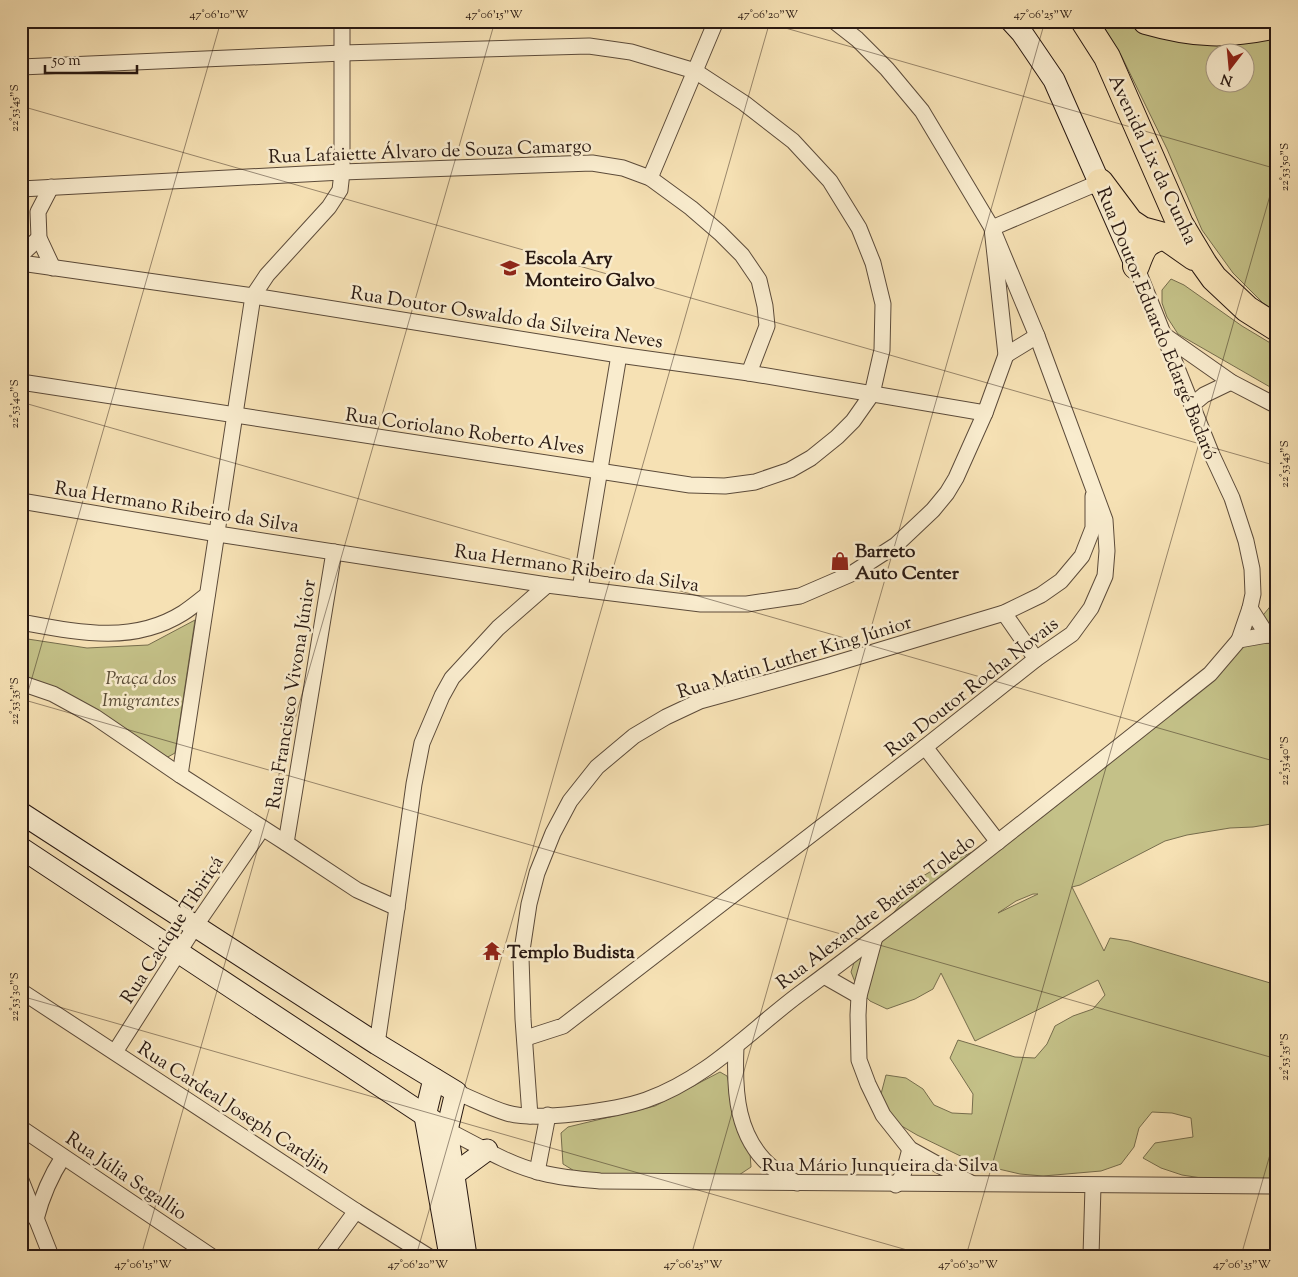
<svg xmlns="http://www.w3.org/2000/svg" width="1298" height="1277" viewBox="0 0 1298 1277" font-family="'Sorts Mill Goudy',serif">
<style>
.green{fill:#c4c188;stroke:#766d4d;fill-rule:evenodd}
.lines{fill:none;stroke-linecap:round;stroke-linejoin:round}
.street-casing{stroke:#5c4b3a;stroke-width:17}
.secondary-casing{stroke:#291912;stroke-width:23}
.highway-casing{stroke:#291912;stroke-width:28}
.street{stroke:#f9ecce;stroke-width:15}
.secondary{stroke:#f9ecce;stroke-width:21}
.highway{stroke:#f6e1b4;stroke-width:26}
.ticks{fill:none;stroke:#291912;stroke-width:1;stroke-opacity:0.45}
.labels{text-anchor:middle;stroke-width:5;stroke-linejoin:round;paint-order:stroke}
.street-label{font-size:19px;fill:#291912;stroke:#f9ecce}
.poi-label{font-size:19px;font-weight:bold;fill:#291912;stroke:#f9ecce;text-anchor:start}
.park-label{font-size:19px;font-style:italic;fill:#584b35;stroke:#f9ecce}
.neatline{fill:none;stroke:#291912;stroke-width:2}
.ticks-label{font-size:12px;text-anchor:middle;fill:#291912}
</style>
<rect width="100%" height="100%" fill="#f6e1b4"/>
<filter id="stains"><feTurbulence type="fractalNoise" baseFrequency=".004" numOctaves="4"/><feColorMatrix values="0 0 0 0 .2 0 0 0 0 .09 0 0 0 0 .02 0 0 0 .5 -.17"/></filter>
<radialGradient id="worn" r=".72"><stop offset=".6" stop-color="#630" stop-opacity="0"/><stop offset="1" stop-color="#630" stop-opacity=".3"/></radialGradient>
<g class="green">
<path d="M1100,21H1133L1157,30H1277V312L1263,303L1233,273L1202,230L1167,149L1121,55ZM1216,52H1246V82H1216Z"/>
<polygon points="21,201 27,201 22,253 21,252"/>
<polygon points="1171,279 1184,285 1242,326 1277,347 1277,391 1178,334 1167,317 1162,303 1162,290"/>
<path d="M1273,603L1277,604V823L1253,827L1230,828L1187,835L1165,841L1080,885L1072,887L1104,951L1110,938L1129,941L1277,985V1188L1240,1184L1182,1175L1161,1168L1143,1158L1155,1143L1193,1137L1191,1118L1172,1113L1152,1112L1139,1128L1134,1147L1121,1164L1101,1171L1043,1176L1020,1174L977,1164L917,1135L900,1125L885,1113L881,1094L886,1075L906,1078L923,1089L934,1105L952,1113L972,1114L973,1094L950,1058L958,1040L1015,1057L1035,1058L1047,1044L1055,1026L1073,1016L1093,1009L1105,995L1098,980L975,1041L941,973L933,989L915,999L887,1009L870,1001L857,987L851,972L857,953L865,935L881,925L895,911L923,876L940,866L975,851L1011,823L1012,821L1219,669ZM1033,894H1038L998,913L1016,901Z"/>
<polygon points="195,620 175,753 166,758 21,678 21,638 87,648 148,645"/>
<polygon points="720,1072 727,1076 750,1153 751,1167 730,1181 576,1172 563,1164 561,1133 568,1127 655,1106"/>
</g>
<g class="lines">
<g class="street-casing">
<g id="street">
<polyline points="21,67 343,53 589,46 631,52 695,71 744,103 793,141 830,181 859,228 873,263 883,304 882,350 872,394 853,421 837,437 811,458 790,470 755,482 725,486 690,485 21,382"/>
<polyline points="650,178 716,21"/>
<polyline points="51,187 38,212 39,238 53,268"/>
<polyline points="21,189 342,172 592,163 623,168 650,178 691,208 720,233 742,255 759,280 765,306 767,326 749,373"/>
<polyline points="21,255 39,238"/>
<polyline points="21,263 253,296 619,355 749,373 985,413"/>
<polyline points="1136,266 1212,455 1232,498 1246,541 1252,569 1253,594 1250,608 1239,640"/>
<polyline points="1164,335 1231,382 1277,406"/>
<polyline points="1006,355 1037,336"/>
<polyline points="1192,405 1204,395 1231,382"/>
<polyline points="21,501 218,534 547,585 701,604 747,604 800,596 851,574 896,545 933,510 947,493 956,478 985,413 1006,355 992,228 1100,182"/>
<polyline points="580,589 619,355"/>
<polyline points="1250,608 1267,635"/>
<polyline points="1004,613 1036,659"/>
<path d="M21,622C76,632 132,645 183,613C191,608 199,601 207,595"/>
<polyline points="21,683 53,694 95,717 180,775 286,843 357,890 397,908"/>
<polyline points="925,747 998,842"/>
<polyline points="180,775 253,296 267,275 329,207 340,190 342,172 342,21"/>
<polyline points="286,843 334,552"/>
<polyline points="875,937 859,996 858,1015 859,1060 868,1084 883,1115 910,1149 971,1183"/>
<polyline points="824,976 859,996"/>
<polyline points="21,991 356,1211 428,1256"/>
<polyline points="526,1038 563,1026 925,747 1036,659 1072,634 1091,608 1105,576 1107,551 1105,520 1037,336 992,228 922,111 887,69 857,39 834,21"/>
<polyline points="377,1044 397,908 414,784 422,743 442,696 452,678 498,628 547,585"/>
<path d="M736,1047C734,1091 736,1139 774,1169C781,1174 790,1179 797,1183"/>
<polyline points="115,1052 196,925 262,829"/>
<path d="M456,1092C473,1099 490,1108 507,1113C536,1122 617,1110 646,1100C706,1079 749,1032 798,995C938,891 1074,782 1210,674L1239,640L1267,635L1277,636"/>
<polyline points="530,1116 523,1019 521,957 529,904 537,873 553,833 570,801 597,767 634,736 666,717 700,701 827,666 1004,613 1041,595 1061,581 1082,556 1093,528 1093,496"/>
<polyline points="21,1128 211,1256"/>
<path d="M447,1130C477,1145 507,1164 539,1172C559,1178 580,1179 600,1181L1277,1186"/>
<polyline points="537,1172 548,1115"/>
<polyline points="21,1180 51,1256"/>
<polyline points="896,1185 903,1175 910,1149"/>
<path d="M36,1219C42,1196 50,1177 63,1157"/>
<polyline points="323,1256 356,1211"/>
<polyline points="1091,1256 1093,1186"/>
</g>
</g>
<g class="secondary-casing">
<g id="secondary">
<polyline points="1011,21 1022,33 1054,80 1136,266"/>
<polyline points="21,813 377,1044 456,1092 447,1130 466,1256"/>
<polyline points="21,848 447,1130"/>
<polyline points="434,1079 425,1116 450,1256"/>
<polyline points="453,1175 487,1150"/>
</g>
</g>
<g class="highway-casing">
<g id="highway">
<polyline points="1084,21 1107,57 1180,224 1204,264 1214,278 1247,309 1277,328"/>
<path d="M1146,21C1195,35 1227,36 1277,25"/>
<polyline points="1100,182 1130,222 1142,230 1164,236 1194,257"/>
<path d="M1136,266C1143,247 1144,242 1164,236"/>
</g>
</g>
<use href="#street" class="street"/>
<use href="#secondary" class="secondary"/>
<use href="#highway" class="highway"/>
</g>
<path class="ticks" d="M761,21L1277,169M21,106L1277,466M21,402L1277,762M21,699L1277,1059M21,716L221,21M21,996L928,1256M141,1256L495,21M416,1256L770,21M691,1256L1045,21M966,1256L1277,171M1241,1256L1277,1130"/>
<defs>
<g id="school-bare" transform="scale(1.5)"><path d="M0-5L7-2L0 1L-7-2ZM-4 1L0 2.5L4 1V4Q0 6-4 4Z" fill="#8f2418" stroke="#f9ecce" stroke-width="2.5" paint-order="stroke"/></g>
<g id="shop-bare" transform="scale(1.5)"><path d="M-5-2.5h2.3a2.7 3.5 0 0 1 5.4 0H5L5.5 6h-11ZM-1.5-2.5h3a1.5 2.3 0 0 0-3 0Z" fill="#8f2418" stroke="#f9ecce" stroke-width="2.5" paint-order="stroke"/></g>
<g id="temple-bare" transform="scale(1.5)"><path d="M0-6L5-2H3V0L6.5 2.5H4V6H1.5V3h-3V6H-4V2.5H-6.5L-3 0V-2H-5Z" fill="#8f2418" stroke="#f9ecce" stroke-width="2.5" paint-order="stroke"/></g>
</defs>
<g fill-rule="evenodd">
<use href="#school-bare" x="510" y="268"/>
<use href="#shop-bare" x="840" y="561"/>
<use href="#temple-bare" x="492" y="951"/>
</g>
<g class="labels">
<g class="street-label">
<text transform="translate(430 150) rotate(-2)" y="7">Rua Lafaiette Álvaro de Souza Camargo</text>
<text transform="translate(1154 159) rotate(65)" y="7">Avenida Lix da Cunha</text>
<text transform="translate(507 316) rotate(9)" y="7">Rua Doutor Oswaldo da Silveira Neves</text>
<text transform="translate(1158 323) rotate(68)" y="7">Rua Doutor Eduardo Edargé Badaró</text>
<text transform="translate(465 430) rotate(8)" y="7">Rua Coriolano Roberto Alves</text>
<text transform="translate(177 506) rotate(9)" y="7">Rua Hermano Ribeiro da Silva</text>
<text transform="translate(577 567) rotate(8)" y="7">Rua Hermano Ribeiro da Silva</text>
<text transform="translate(794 656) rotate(-17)" y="7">Rua Matin Luther King Júnior</text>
<text transform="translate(971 686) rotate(-38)" y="7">Rua Doutor Rocha Novais</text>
<text transform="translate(290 694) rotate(-81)" y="7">Rua Francisco Vivona Júnior</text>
<text transform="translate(875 911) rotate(-37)" y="7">Rua Alexandre Batista Toledo</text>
<text transform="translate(171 929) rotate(-57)" y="7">Rua Cacique Tibiriçá</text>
<text transform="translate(235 1107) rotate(33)" y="7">Rua Cardeal Joseph Cardjin</text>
<text x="880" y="1171">Rua Mário Junqueira da Silva</text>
<text transform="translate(127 1175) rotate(34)" y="7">Rua Júlia Segallio</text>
</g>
<g class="poi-label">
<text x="525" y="264">Escola Ary<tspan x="525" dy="22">Monteiro Galvo</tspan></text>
<text x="855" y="557">Barreto<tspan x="855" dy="22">Auto Center</tspan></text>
<text x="507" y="958">Templo Budista</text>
</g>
<g class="park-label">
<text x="141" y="684">Praça dos<tspan x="141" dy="22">Imigrantes</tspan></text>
</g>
</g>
<rect width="1298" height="1277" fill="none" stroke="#f6e1b4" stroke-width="55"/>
<g transform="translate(1230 68) rotate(196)"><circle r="24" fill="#f9ecce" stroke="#a69883"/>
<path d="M0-4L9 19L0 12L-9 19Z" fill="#8f2418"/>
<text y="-8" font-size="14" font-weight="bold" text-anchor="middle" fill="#291912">N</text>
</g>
<path d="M45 65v8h92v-8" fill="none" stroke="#291912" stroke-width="2.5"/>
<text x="52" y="65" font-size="15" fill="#291912" stroke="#f9ecce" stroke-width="4" paint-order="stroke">50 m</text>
<rect x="28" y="28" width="1242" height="1222" class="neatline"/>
<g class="ticks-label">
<text x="219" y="18">47°06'10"W</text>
<text x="494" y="18">47°06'15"W</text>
<text x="768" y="18">47°06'20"W</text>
<text x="1043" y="18">47°06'25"W</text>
<text transform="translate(14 108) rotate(-90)" y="4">22°53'45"S</text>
<text transform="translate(1284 167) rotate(-90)" y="4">22°53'50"S</text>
<text transform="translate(14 404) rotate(-90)" y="4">22°53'40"S</text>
<text transform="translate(1284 464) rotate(-90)" y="4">22°53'45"S</text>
<text transform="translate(14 701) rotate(-90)" y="4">22°53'35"S</text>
<text transform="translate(1284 761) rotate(-90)" y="4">22°53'40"S</text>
<text transform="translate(14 997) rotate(-90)" y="4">22°53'30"S</text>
<text transform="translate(1284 1057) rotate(-90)" y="4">22°53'35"S</text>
<text x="143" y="1268">47°06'15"W</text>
<text x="418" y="1268">47°06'20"W</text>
<text x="693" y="1268">47°06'25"W</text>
<text x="968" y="1268">47°06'30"W</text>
<text x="1242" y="1268">47°06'35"W</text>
</g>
<rect width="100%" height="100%" filter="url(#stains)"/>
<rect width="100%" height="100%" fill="url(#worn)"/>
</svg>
